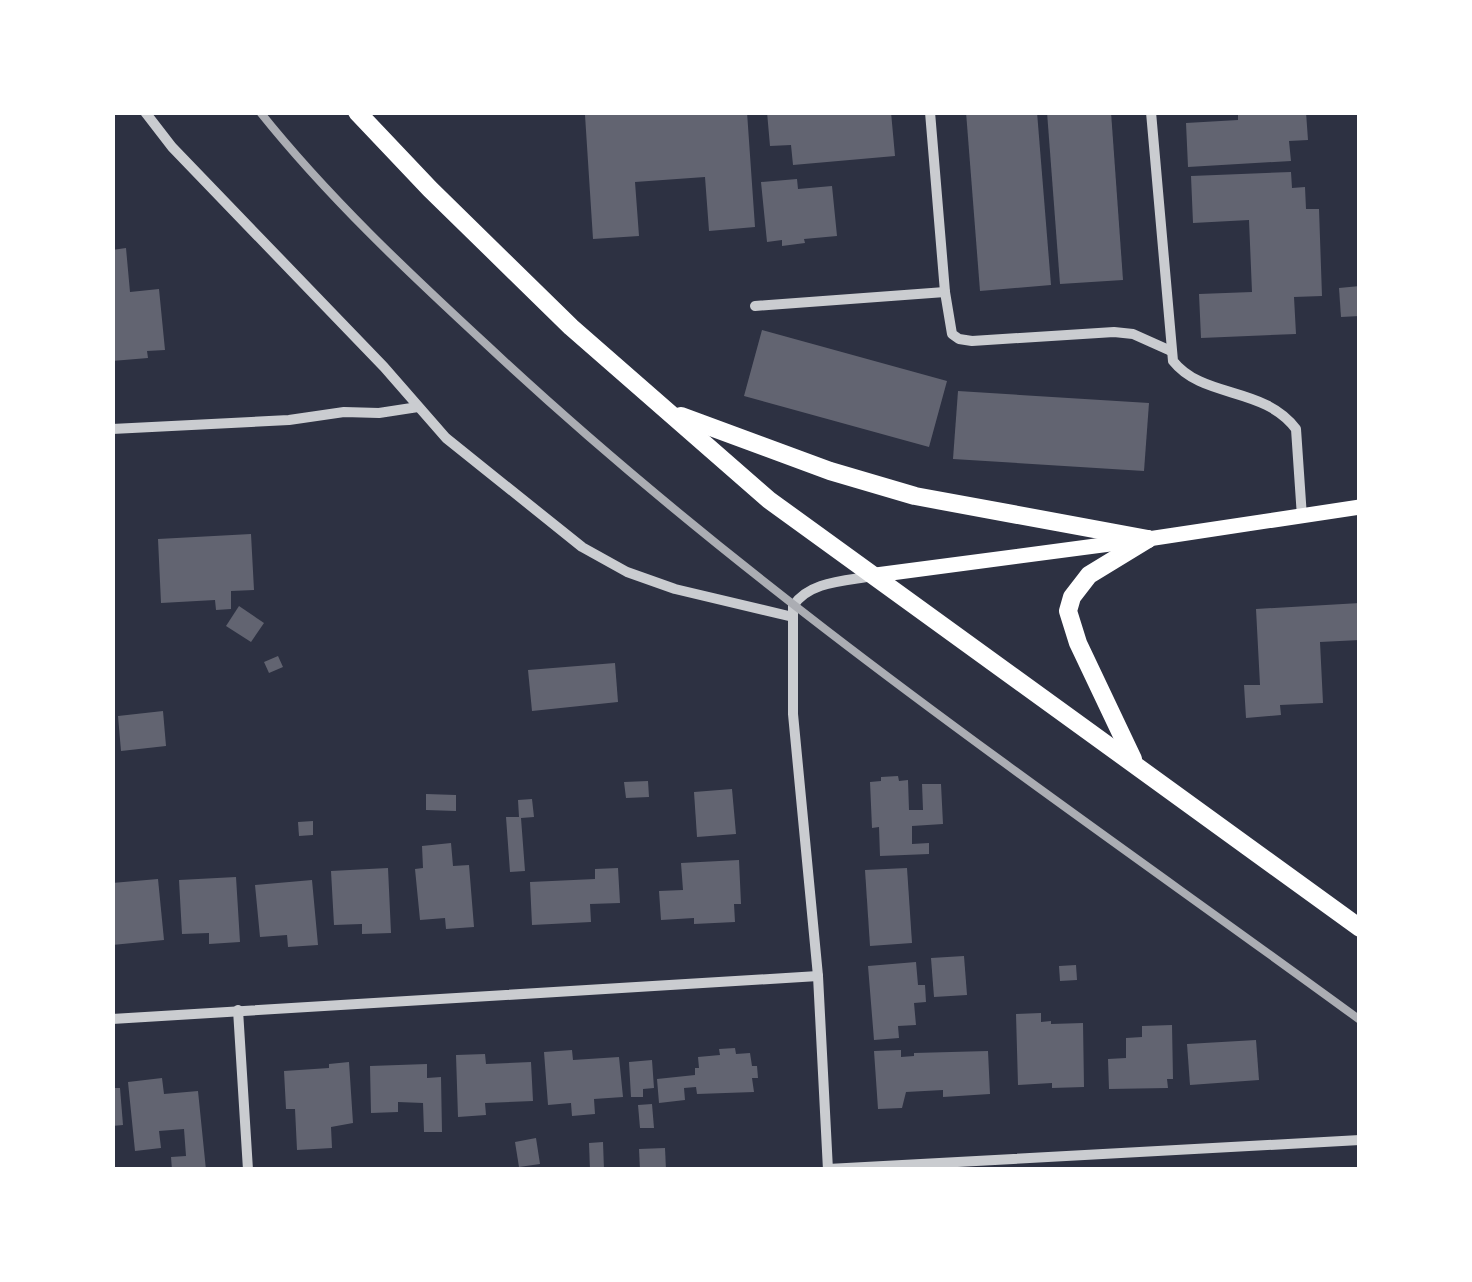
<svg xmlns="http://www.w3.org/2000/svg" width="1472" height="1282" viewBox="0 0 1472 1282" font-family="'Exo 2',sans-serif">
<style>
.building{fill:#626471}
.lines{fill:none;stroke-linecap:round;stroke-linejoin:round}
.minor{stroke:#caccd0;stroke-width:10}
.secondary{stroke:#fff;stroke-width:15}
.primary{stroke:#fff;stroke-width:18}
.rail{stroke:#abadb3;stroke-width:8}
</style>
<rect width="100%" height="100%" fill="#2d3142"/>
<g class="building">
<polygon points="617,112 747,112 755,227 709,231 705,177 635,182 639,236 593,239 585,115"/>
<polygon points="767,112 891,112 895,156 793,165 791,145 770,146"/>
<polygon points="966,112 1037,112 1051,285 980,291"/>
<polygon points="1047,112 1111,112 1123,280 1060,284"/>
<polygon points="1238,112 1306,112 1308,140 1289,141 1291,161 1188,167 1186,123 1238,120"/>
<polygon points="1291,172 1292,188 1305,187 1306,209 1319,209 1322,296 1294,297 1296,334 1201,338 1199,294 1252,292 1249,220 1193,223 1191,176"/>
<polygon points="797,179 798,189 832,186 837,236 804,239 805,243 782,246 782,240 767,242 761,182"/>
<polygon points="126,248 130,292 159,289 165,350 147,351 148,358 112,361 112,250"/>
<polygon points="1360,286 1360,316 1341,317 1339,288"/>
<polygon points="762,330 947,381 929,447 744,396"/>
<polygon points="958,391 1149,403 1144,471 953,459"/>
<polygon points="251,534 254,590 231,591 231,609 216,610 215,600 161,603 158,539"/>
<polygon points="1360,603 1360,640 1320,642 1323,703 1280,705 1281,715 1246,718 1244,685 1260,685 1256,609"/>
<polygon points="239,606 264,623 251,642 226,626"/>
<polygon points="278,656 283,667 269,673 264,662"/>
<polygon points="615,663 618,702 532,711 528,670"/>
<polygon points="163,711 166,746 121,751 118,716"/>
<polygon points="898,776 899,781 908,780 909,810 923,810 922,784 941,784 943,824 912,826 912,844 929,843 929,854 880,856 879,827 872,828 870,782 881,781 881,777"/>
<polygon points="648,781 649,797 626,798 624,782"/>
<polygon points="732,789 736,834 697,837 694,792"/>
<polygon points="426,794 456,795 456,811 426,810"/>
<polygon points="532,799 534,817 521,818 525,871 510,872 506,817 519,817 518,800"/>
<polygon points="313,821 313,835 299,836 298,822"/>
<polygon points="451,843 453,866 469,865 474,927 446,929 445,918 420,920 415,869 423,868 422,846"/>
<polygon points="739,860 741,904 734,904 735,922 694,924 694,918 661,920 659,891 683,890 681,863"/>
<polygon points="388,868 391,933 362,934 362,924 334,925 331,871"/>
<polygon points="618,868 620,903 590,904 591,922 532,925 530,882 595,879 595,869"/>
<polygon points="907,868 912,943 870,946 865,870"/>
<polygon points="236,877 240,942 209,944 209,933 182,934 179,880"/>
<polygon points="158,879 164,940 112,945 112,883"/>
<polygon points="312,880 318,945 288,947 287,935 260,937 255,885"/>
<polygon points="964,956 967,995 934,997 931,958"/>
<polygon points="916,962 918,985 925,985 926,1002 914,1003 916,1025 898,1026 899,1038 874,1040 868,966"/>
<polygon points="1076,965 1077,980 1060,981 1059,966"/>
<polygon points="1041,1013 1041,1022 1051,1021 1051,1024 1083,1023 1084,1087 1052,1088 1052,1083 1018,1085 1016,1014"/>
<polygon points="1172,1025 1173,1079 1167,1079 1168,1088 1109,1089 1108,1059 1126,1058 1126,1038 1142,1037 1142,1026"/>
<polygon points="1256,1040 1259,1080 1190,1085 1187,1044"/>
<polygon points="735,1048 736,1054 750,1053 752,1066 757,1066 758,1078 752,1078 754,1092 697,1094 696,1087 684,1088 685,1100 659,1103 657,1079 695,1075 695,1068 699,1068 698,1057 720,1055 719,1049"/>
<polygon points="572,1050 573,1060 619,1057 623,1097 594,1099 595,1114 572,1116 571,1103 548,1105 544,1052"/>
<polygon points="901,1050 901,1057 914,1056 914,1053 988,1051 990,1094 943,1097 943,1090 906,1092 902,1108 878,1109 874,1051"/>
<polygon points="485,1054 486,1064 531,1062 533,1101 485,1103 486,1115 458,1117 456,1055"/>
<polygon points="652,1060 654,1088 643,1089 643,1097 631,1097 629,1062"/>
<polygon points="349,1062 353,1123 331,1127 332,1148 297,1150 295,1109 286,1109 284,1071 329,1068 329,1064"/>
<polygon points="427,1064 427,1078 441,1077 442,1132 424,1132 423,1103 398,1102 398,1112 371,1113 370,1066"/>
<polygon points="162,1078 164,1094 198,1091 206,1170 172,1170 171,1157 186,1156 184,1129 159,1131 161,1148 135,1151 128,1082"/>
<polygon points="112,1088 120,1088 123,1125 112,1126"/>
<polygon points="652,1104 654,1128 640,1128 638,1105"/>
<polygon points="536,1138 540,1164 519,1167 515,1142"/>
<polygon points="603,1142 604,1170 590,1170 589,1143"/>
<polygon points="665,1148 666,1170 640,1170 639,1149"/>
</g>
<g class="lines">
<g class="minor">
<polyline points="145,112 172,147 384,367 446,438 582,547 627,572 675,589 793,617"/>
<polyline points="930,112 945,292 952,334 959,339 972,341 1114,332 1133,334 1171,351"/>
<path d="M1151,112L1173,361C1203,399 1264,386 1296,429L1302,517"/>
<polyline points="755,306 945,292"/>
<polyline points="112,429 289,420 344,412 379,413 418,407"/>
<polyline points="238,1010 248,1170"/>
<polyline points="112,1019 818,976"/>
<polyline points="828,1169 1360,1140"/>
<path d="M828,1170L818,976L793,714V606C809,581 846,581 873,576"/>
</g>
<polyline class="secondary" points="876,575 1148,539 1360,507"/>
<g class="primary">
<polyline points="357,112 430,189 571,327 769,500 1360,928"/>
<polyline points="681,416 830,471 915,496 1148,539"/>
<polyline points="1133,759 1078,643 1068,611 1072,597 1089,575 1148,539"/>
</g>
<path class="rail" d="M260,112C328,197 408,272 487,345C756,597 1063,803 1360,1020"/>
</g>
<rect width="1472" height="1282" fill="none" stroke="#ffffff" stroke-width="230"/>
</svg>
